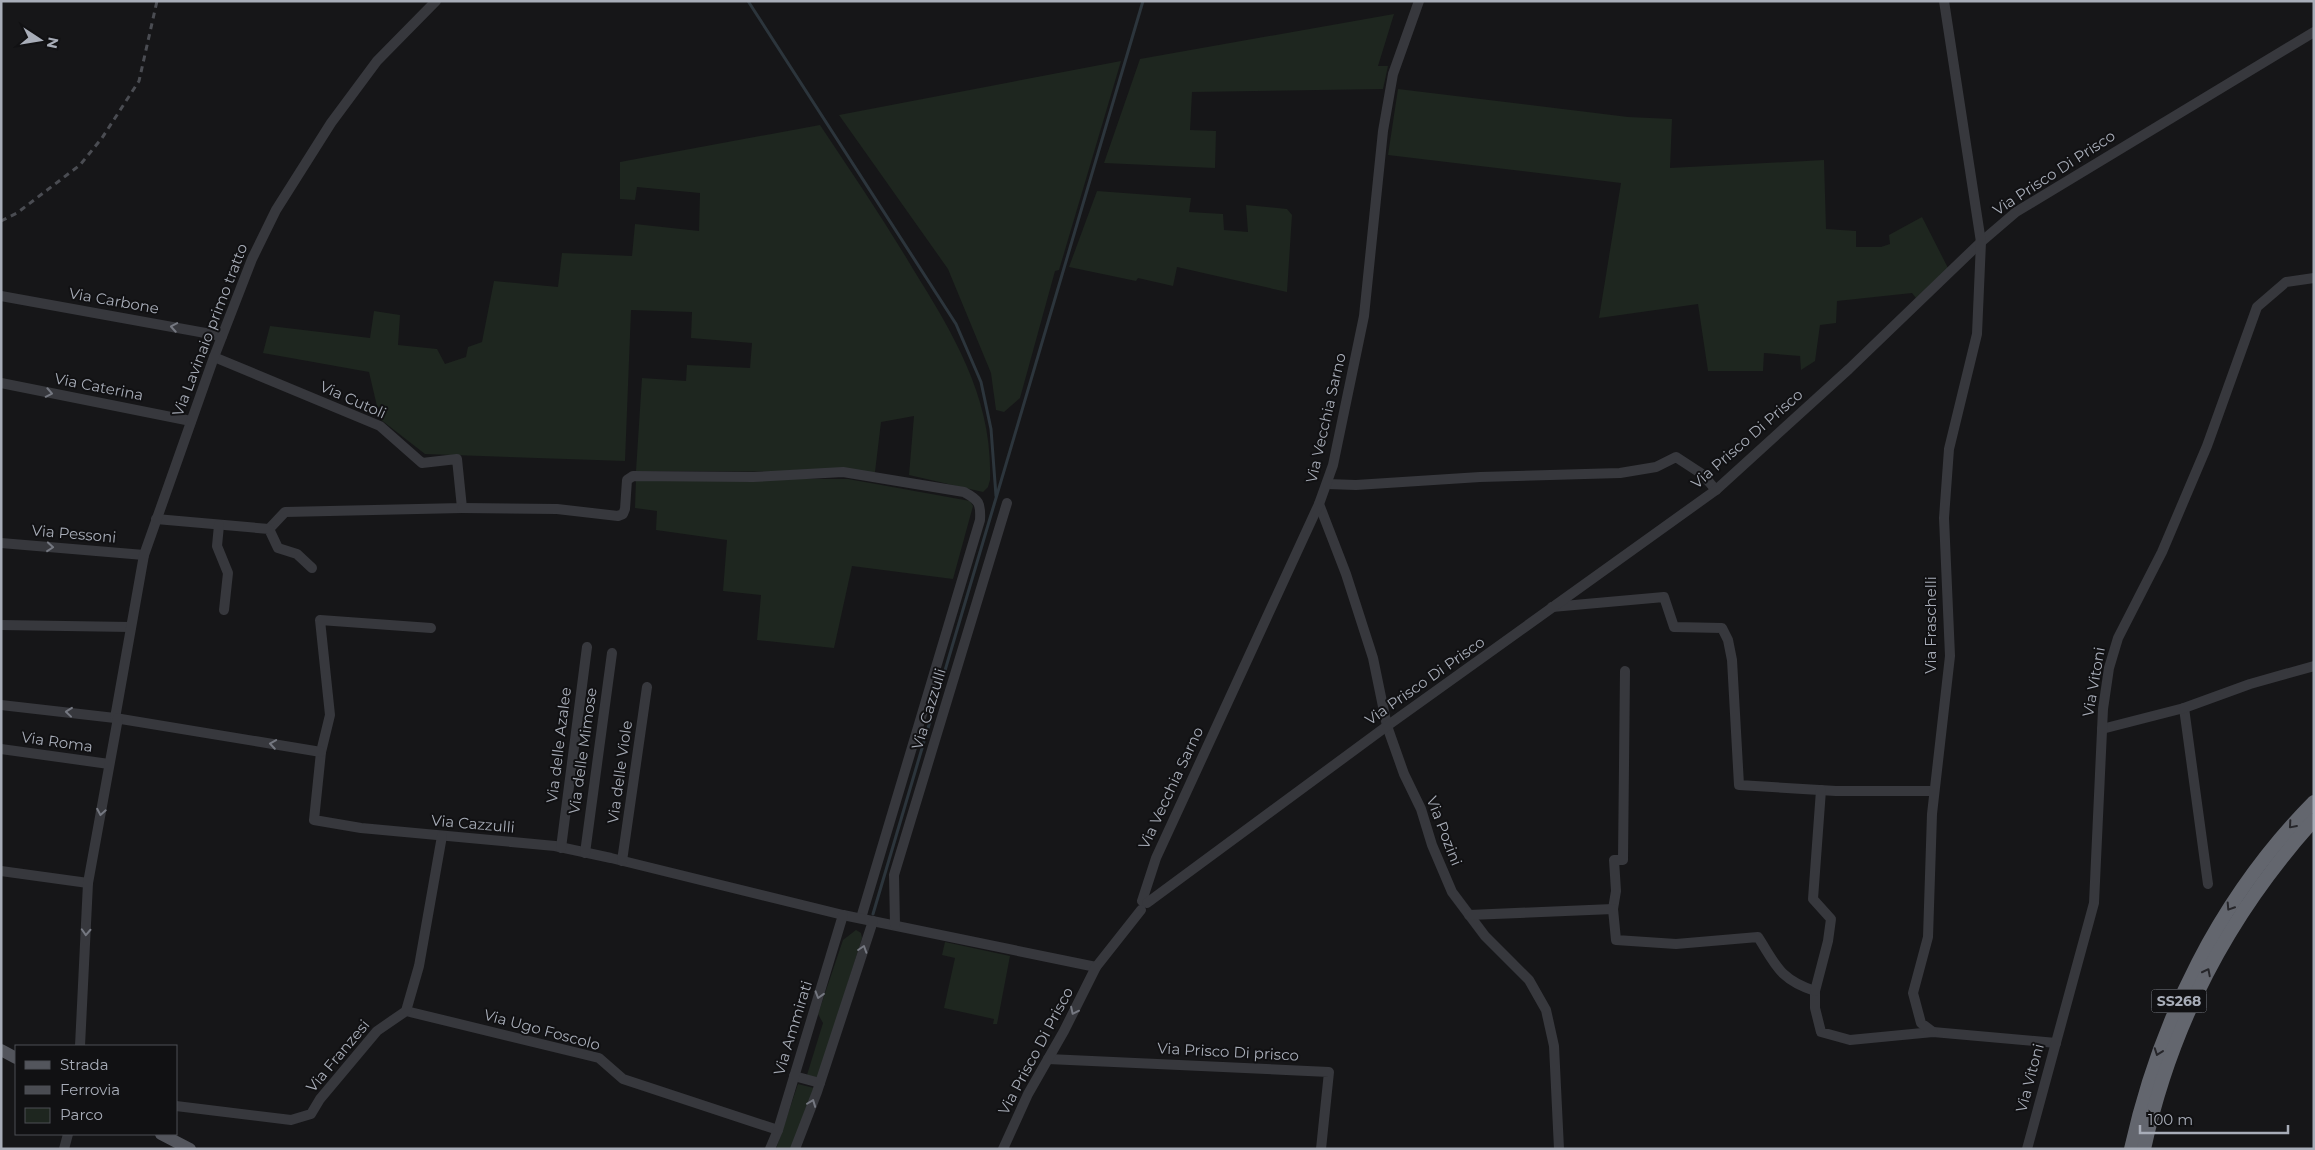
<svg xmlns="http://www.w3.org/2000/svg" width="2315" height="1150" viewBox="0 0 2315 1150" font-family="Montserrat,sans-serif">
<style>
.green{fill:#1e261f}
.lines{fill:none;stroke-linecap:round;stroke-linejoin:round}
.stream{stroke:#2c353c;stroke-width:3}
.minor{stroke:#37383d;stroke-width:10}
.major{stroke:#53555c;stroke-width:12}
.highway{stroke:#63666e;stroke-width:14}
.rail{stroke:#4a4c52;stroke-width:3;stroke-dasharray:6 5;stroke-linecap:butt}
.oneway{stroke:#757881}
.oneway2{stroke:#26262a}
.labels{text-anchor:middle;stroke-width:4;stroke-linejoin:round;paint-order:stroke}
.shield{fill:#111113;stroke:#7b7e86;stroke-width:1}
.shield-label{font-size:14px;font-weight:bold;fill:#a8adb8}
.street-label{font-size:15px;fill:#a8adb8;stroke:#111113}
</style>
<rect width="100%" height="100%" fill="#161618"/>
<g class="green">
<polygon points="1394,14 1378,66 1388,66 1383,89 1192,92 1190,130 1216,131 1215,168 1104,163 1140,59"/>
<polygon points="1121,61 1059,270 1055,271 1020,398 1004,412 996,410 991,373 948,269 839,115"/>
<polygon points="1398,89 1628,117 1672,119 1670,168 1824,160 1826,229 1856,231 1856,247 1881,247 1890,244 1889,235 1922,217 1948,268 1916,298 1912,293 1837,301 1836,323 1820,325 1815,361 1801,370 1800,356 1764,353 1763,371 1708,371 1698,304 1599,318 1621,183 1388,155"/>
<path d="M820,125C852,173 884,220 913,269C954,335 993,399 990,480L988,487L983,492L909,475L914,416L881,422L875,472L636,471L642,378L686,381L687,365L750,368L752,343L691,338L692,312L631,310L625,461L425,454L380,419L369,372L263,353L270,326L370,338L374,311L400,315L398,345L437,349L445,364L466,357L468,347L482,342L494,281L558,287L562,253L632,256L635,224L699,231L700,193L637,187L635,200L620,199V162Z"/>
<polygon points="1097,191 1191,198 1189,212 1223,214 1224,230 1248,232 1246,205 1287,209 1292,215 1287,292 1177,267 1173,286 1138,278 1136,281 1069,267"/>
<polygon points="636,479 848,479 970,501 973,506 953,579 852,566 834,648 757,640 761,595 723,591 727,540 656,530 657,511 635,508"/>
<polygon points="856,930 861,933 862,938 818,1078 807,1075 823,1023 818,1014 843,940"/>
<polygon points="945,942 1010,956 997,1024 993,1024 994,1019 944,1008 955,958 942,955"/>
<polygon points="798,1084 814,1088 791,1149 776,1149"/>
</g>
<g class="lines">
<g class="stream">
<polyline points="748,1 956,324 981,382 991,429 996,496"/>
<polyline points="873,914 1143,1"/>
</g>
<g class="minor">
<polyline points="1,296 222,336"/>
<polyline points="214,357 380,426 422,463 457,459 462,508 285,512 269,529"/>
<polyline points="1,383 191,421"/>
<polyline points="1327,484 1356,485 1480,477 1620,473 1656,467 1676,457 1702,474 1716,490"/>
<polyline points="1319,504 1346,574 1373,658 1387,726 1404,774 1421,809 1432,845 1452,892 1485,936 1529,980 1546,1010 1554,1046 1559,1149"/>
<path d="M462,508L557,509L618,516L623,514L625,509L627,480L633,476L753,477L843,472L964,492C979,500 981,503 980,520L861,918"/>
<polyline points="156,519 269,529 278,548 297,554 312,568"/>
<polyline points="219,525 217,546 228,573 224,610"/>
<polyline points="1,543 144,555"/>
<polyline points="1552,607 1664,597 1674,627 1722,628 1728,640 1732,660 1739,785 1836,791 1934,791"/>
<polyline points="1,625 131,627"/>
<polyline points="431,628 320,620 330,715 321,752 314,820 361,828 555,846 611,858 843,915 1096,967"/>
<polyline points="1,705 115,718 321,752"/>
<polyline points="2184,708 2208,884"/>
<polyline points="115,718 144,555 214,357 252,259 276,210 331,123 377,61 436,1"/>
<polyline points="2102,729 2184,708 2250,684 2314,666"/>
<polyline points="1,749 109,764"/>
<polyline points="561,848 587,647"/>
<polyline points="585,853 612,653"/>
<polyline points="622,861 647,687"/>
<polyline points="1,871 88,883"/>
<polyline points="1142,901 1156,858 1319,504 1333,465 1364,316 1383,131 1393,74 1419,1"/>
<polyline points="1147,903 1387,726 1716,490 1849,369 1981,242 2016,212 2314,32"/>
<polyline points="1613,909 1616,891 1614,860 1623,860 1625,671"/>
<path d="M1469,915L1613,909L1616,940L1676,944L1758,937C1776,965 1780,980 1815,991V1008L1821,1032L1850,1040L1933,1032L2056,1043"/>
<polyline points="895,925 894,875 1007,503"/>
<polyline points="1815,991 1828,941 1831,919 1813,899 1821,790"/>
<polyline points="406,1011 599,1058 623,1079 778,1130"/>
<polyline points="1933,1032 1921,1023 1913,993 1928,937 1932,814 1950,656 1944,518 1949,449 1977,334 1981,242 1944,1"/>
<polyline points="80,1046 88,883 118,718"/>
<polyline points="1048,1059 1329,1072 1321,1149"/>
<polyline points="794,1076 820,1083"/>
<polyline points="176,1106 291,1120 311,1114 320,1099 377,1031 406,1011 419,966 442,836"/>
<polyline points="64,1149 68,1134"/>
<polyline points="770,1149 778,1130 843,915"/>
<polyline points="795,1149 817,1092 873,921"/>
<polyline points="1003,1149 1028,1094 1064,1031 1096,967 1141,910"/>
<polyline points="2027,1149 2094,903 2103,709 2109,668 2118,638 2162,552 2207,446 2257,307 2286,282 2314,278"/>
</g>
<g class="major">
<polyline points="1,1050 16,1058"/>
<polyline points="161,1134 190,1149"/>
</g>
<g class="highway">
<path d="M2131,1149C2160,1019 2220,897 2314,802"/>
<path d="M2144,1149C2171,1025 2229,914 2314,820"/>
</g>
<polyline class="rail" points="1,221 17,213 80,165 102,138 139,81 157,1"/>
</g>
<defs><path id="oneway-chevron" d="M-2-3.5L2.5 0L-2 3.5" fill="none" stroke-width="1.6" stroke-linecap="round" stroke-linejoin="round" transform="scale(1.25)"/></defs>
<g class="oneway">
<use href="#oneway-chevron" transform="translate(174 327) rotate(-170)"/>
<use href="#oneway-chevron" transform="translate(49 393) rotate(11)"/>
<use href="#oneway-chevron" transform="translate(50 547) rotate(5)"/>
<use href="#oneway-chevron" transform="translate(69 712) rotate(-174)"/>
<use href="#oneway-chevron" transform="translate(273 744) rotate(-171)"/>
<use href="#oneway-chevron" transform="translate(101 812) rotate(100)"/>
<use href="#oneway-chevron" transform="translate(86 932) rotate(93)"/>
<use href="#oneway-chevron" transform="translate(863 949) rotate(-72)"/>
<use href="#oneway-chevron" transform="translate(819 995) rotate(107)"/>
<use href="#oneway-chevron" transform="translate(1074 1011) rotate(116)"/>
<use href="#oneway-chevron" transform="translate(812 1103) rotate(-69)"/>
</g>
<g class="oneway2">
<use href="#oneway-chevron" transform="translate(2292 825) rotate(131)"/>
<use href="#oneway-chevron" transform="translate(2230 907) rotate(123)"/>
<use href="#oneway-chevron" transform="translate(2207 972) rotate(-63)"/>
<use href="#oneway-chevron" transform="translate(2158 1052) rotate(110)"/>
</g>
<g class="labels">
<rect class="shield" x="2151.5" y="989.5" width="55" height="23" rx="4"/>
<g class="shield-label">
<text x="2179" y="1006">SS268</text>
</g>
<g class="street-label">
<text transform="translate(2054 173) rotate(-33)" y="5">Via Prisco Di Prisco</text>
<text transform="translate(114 301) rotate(10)" y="5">Via Carbone</text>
<text transform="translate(210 330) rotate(-69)" y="5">Via Lavinaio primo tratto</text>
<text transform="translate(99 387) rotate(11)" y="5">Via Caterina</text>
<text transform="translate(353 400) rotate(24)" y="5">Via Cutoli</text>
<text transform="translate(1326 418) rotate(-77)" y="5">Via Vecchia Sarno</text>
<text transform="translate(1747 439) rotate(-41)" y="5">Via Prisco Di Prisco</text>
<text transform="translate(74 534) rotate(5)" y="5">Via Pessoni</text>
<text transform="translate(1931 625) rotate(-90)" y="5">Via Fraschelli</text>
<text transform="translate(1425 681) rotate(-35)" y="5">Via Prisco Di Prisco</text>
<text transform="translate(2094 682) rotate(-80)" y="5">Via Vitoni</text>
<text transform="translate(929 709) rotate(-73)" y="5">Via Cazzulli</text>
<text transform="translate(57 742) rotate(8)" y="5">Via Roma</text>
<text transform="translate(559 745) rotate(-83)" y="5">Via delle Azalee</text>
<text transform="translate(583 751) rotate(-82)" y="5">Via delle Mimose</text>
<text transform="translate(620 772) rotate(-82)" y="5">Via delle Viole</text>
<text transform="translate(1171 788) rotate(-65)" y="5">Via Vecchia Sarno</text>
<text transform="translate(473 824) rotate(5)" y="5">Via Cazzulli</text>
<text transform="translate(1444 831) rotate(69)" y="5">Via Pozini</text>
<text transform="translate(793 1028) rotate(-73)" y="5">Via Ammirati</text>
<text transform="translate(542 1030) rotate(15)" y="5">Via Ugo Foscolo</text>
<text transform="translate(1036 1051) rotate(-62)" y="5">Via Prisco Di Prisco</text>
<text transform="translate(1228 1052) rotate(3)" y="5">Via Prisco Di prisco</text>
<text transform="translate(338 1056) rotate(-50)" y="5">Via Franzesi</text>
<text transform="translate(2030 1078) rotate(-75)" y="5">Via Vitoni</text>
</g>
</g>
<rect width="2315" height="1150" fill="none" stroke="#a8adb8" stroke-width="5"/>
<rect x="15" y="1045" width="162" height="90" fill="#111113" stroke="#4d4f55"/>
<rect x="25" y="1061" width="25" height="8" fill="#53555c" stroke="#4d4f55"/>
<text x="60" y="1070" font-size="15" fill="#a8adb8">Strada</text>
<rect x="25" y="1086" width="25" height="8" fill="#4a4c52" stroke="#4d4f55"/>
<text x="60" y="1095" font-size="15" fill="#a8adb8">Ferrovia</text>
<rect x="25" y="1108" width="25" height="15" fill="#1e261f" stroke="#4d4f55"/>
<text x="60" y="1120" font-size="15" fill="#a8adb8">Parco</text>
<g transform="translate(40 40) rotate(102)" stroke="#111113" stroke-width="4" paint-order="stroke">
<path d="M0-4L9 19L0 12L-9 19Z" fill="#a8adb8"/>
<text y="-8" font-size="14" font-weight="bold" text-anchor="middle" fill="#a8adb8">N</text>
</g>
<path d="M2140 1125v8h148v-8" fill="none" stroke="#a8adb8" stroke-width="2.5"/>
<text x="2148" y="1125" font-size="15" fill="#a8adb8" stroke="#111113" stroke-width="4" paint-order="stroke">100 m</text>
</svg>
